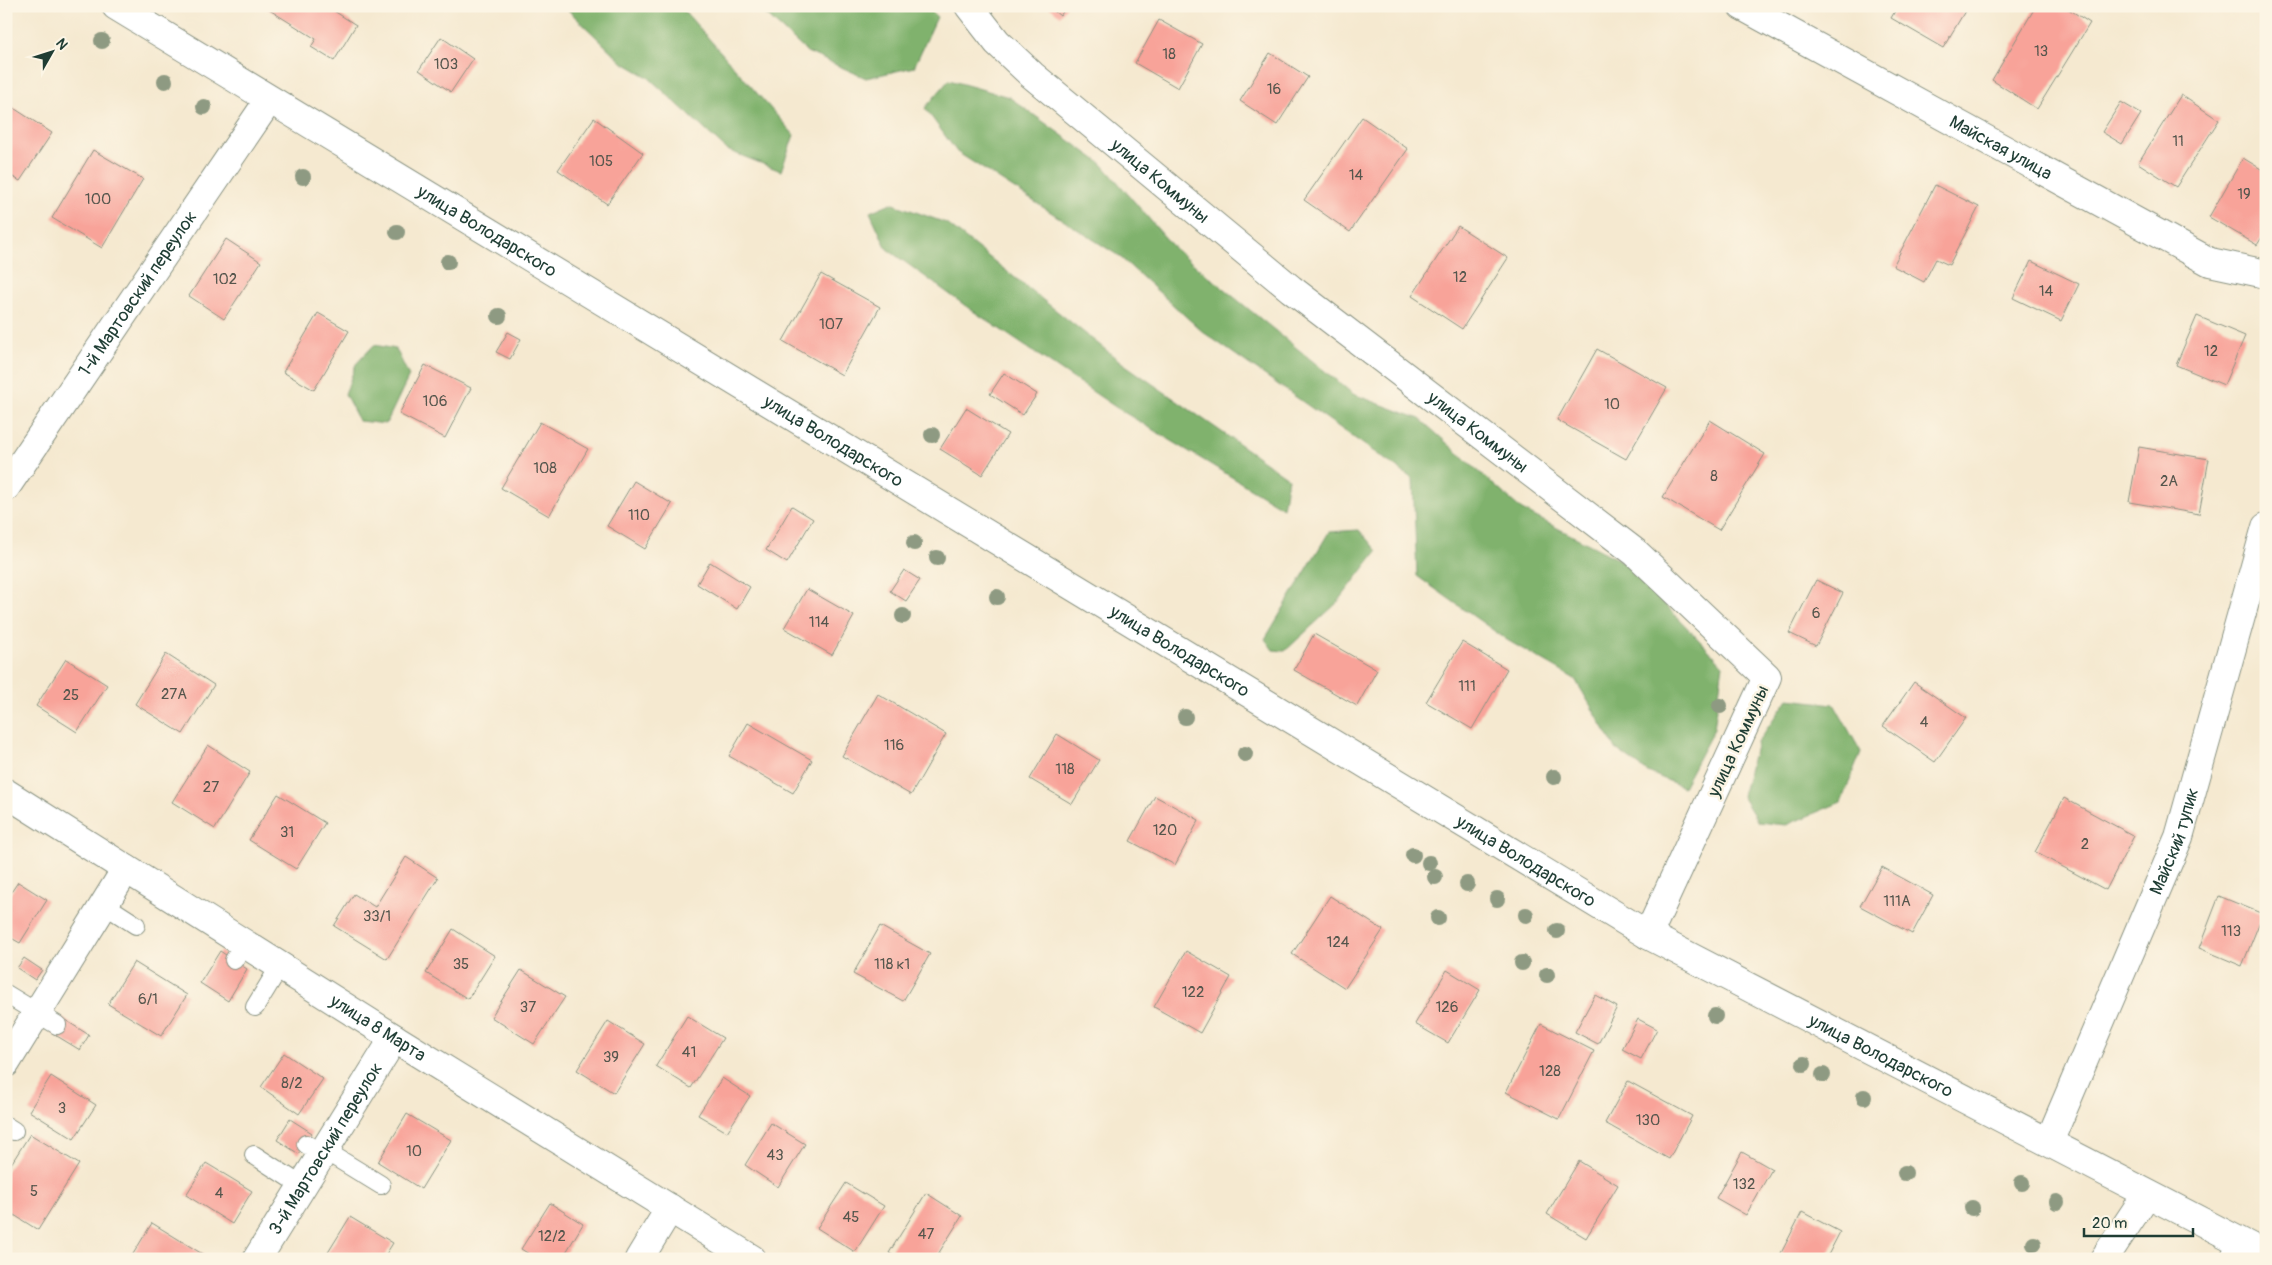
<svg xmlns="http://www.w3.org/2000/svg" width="2272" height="1265" viewBox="0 0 2272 1265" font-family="Pangolin,sans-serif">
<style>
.forest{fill:#80b26d;stroke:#507850}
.building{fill:#f8a399}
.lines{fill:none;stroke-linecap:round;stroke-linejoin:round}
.service-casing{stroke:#8a9382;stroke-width:20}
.minor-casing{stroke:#8a9382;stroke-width:30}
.secondary-casing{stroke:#8a9382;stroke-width:30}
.service{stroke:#fff;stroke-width:18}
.minor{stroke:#fff;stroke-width:28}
.secondary{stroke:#fff;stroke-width:28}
.tree{fill:#8e9a82}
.labels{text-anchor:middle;stroke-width:5;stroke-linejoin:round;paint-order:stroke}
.number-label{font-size:15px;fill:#55564d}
.street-label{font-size:18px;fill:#1f3d34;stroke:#fcf5e5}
</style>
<rect width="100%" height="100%" fill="#fcf5e5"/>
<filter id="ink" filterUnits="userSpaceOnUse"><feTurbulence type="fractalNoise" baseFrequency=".02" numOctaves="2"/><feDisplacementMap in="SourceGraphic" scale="10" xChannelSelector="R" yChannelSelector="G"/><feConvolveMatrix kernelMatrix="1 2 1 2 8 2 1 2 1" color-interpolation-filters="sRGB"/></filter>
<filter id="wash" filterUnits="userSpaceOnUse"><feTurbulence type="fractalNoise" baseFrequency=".0096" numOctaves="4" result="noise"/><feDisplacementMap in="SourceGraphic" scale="20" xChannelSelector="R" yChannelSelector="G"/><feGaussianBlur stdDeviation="1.12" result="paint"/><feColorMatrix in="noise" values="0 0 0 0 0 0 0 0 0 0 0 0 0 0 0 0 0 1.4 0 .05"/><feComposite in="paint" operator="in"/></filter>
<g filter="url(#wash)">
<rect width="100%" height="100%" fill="#f5e9d0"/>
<g class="forest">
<polygon points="564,6 680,6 794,135 781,171 727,150 648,77 622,62"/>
<polygon points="757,6 926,6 937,17 914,67 866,78 807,52"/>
<polygon points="949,80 1009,97 1102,164 1175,249 1353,394 1420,419 1522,510 1624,562 1723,665 1714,729 1683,787 1648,772 1616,749 1575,679 1507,640 1417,576 1413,479 1203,332 1119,256 957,152 925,108"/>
<polygon points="891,203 946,223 1121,362 1288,478 1283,508 1117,408 970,309 887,249 870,212"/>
<polygon points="374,345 396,349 409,376 386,424 359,421 345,394 356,364"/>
<polygon points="1359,530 1377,551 1338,602 1285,651 1273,650 1265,639 1329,532"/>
<polygon points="1788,699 1834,704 1861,752 1841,802 1786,825 1758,822 1742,796 1757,743"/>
</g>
<g id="blocks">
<g class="building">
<polygon points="263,6 337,6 334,11 356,25 334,61 311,47 316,39"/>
<polygon points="1048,6 1067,6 1060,16"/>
<polygon points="1898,6 1968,6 1943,48 1891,18"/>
<polygon points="2036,6 2064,6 2090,23 2037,109 1992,80"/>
<polygon points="1159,20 1202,44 1178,88 1135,63"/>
<polygon points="441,37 473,59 451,92 419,70"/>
<polygon points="1270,53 1308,77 1277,125 1240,101"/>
<polygon points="2181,95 2219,120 2176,187 2138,163"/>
<polygon points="2121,102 2141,114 2122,144 2102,132"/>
<polygon points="6,103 52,133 20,181 6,173"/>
<polygon points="1362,117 1408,149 1350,232 1304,200"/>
<polygon points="594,118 643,153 607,204 558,170"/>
<polygon points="93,150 143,179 102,248 52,218"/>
<polygon points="2243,158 2266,172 2266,231 2257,245 2209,217"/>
<polygon points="1935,185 1979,207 1949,265 1936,259 1924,282 1893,266"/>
<polygon points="1458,226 1508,258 1462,329 1412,296"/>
<polygon points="226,239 261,262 224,319 189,296"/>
<polygon points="2031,261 2079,284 2061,321 2013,298"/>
<polygon points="821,274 880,307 842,375 783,341"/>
<polygon points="318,313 349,331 314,390 283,372"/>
<polygon points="2197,316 2245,336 2224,385 2176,365"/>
<polygon points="508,332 521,339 510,359 496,352"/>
<polygon points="1597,349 1667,388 1626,459 1557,420"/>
<polygon points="425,365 471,388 445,438 399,414"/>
<polygon points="1004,373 1037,394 1023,415 990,394"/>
<polygon points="966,408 1008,434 982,475 940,449"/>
<polygon points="1710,420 1765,454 1719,530 1663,497"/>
<polygon points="540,422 588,449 549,516 501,488"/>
<polygon points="2139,447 2209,459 2199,514 2129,502"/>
<polygon points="634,481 672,504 645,549 607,526"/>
<polygon points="792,506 813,519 787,563 766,550"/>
<polygon points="710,562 750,587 737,609 697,584"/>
<polygon points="904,570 920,580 906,601 890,591"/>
<polygon points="1816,580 1843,593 1816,646 1789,633"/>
<polygon points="807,589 854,616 832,655 784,628"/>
<polygon points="1314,634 1377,670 1357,706 1294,670"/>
<polygon points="1462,642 1507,669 1472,729 1426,702"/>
<polygon points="166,654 214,685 183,734 135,704"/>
<polygon points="66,659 107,685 77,732 36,706"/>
<polygon points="1914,682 1966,718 1935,762 1883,726"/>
<polygon points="878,694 946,734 911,795 842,756"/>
<polygon points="748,723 812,760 793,793 729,756"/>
<polygon points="1057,734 1099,760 1072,804 1030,779"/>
<polygon points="208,745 250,772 215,829 172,802"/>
<polygon points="278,794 325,823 296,869 249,840"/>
<polygon points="1155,796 1199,820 1175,865 1130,841"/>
<polygon points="2064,798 2134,836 2106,890 2035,852"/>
<polygon points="406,857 438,878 387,959 334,926 354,894 375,907"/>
<polygon points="1882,867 1933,895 1912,934 1860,906"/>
<polygon points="18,882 47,900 20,943 6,935 6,900"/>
<polygon points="1330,896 1383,930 1345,988 1292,954"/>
<polygon points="2219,896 2263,914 2242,966 2199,948"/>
<polygon points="880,926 930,954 903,1001 853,974"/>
<polygon points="453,929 495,956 468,999 426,973"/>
<polygon points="220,951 247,969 228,1001 200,983"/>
<polygon points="1186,951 1231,977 1200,1033 1154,1007"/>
<polygon points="24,958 42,970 35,980 17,968"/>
<polygon points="134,962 187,995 161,1036 108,1004"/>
<polygon points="521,970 565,997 534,1044 491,1017"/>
<polygon points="1447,970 1480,990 1448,1043 1415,1024"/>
<polygon points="1595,995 1617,1007 1598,1044 1575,1032"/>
<polygon points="687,1016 723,1038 691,1088 656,1066"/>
<polygon points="62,1018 89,1035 80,1050 52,1033"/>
<polygon points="1638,1019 1657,1029 1641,1059 1622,1049"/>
<polygon points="608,1021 645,1044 614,1093 577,1070"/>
<polygon points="1541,1024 1594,1051 1559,1119 1506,1092"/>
<polygon points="284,1053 323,1079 299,1114 261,1087"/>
<polygon points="51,1076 96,1105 74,1139 29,1111"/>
<polygon points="722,1078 750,1096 727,1132 698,1115"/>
<polygon points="1628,1081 1692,1116 1669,1159 1605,1123"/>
<polygon points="407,1114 451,1140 421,1189 378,1162"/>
<polygon points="290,1119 312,1133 299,1154 277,1140"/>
<polygon points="771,1123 805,1144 778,1187 745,1165"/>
<polygon points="30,1134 79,1164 38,1230 6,1210 6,1172"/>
<polygon points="1742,1152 1772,1169 1746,1215 1716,1198"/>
<polygon points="1579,1161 1618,1185 1586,1238 1547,1214"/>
<polygon points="206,1163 252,1191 232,1224 186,1195"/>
<polygon points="846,1183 884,1206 855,1252 817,1228"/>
<polygon points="926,1193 962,1216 935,1259 899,1259 889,1253"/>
<polygon points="550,1203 583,1224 562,1259 537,1259 521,1249"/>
<polygon points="1802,1212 1840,1232 1826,1259 1778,1259"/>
<polygon points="350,1217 393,1243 383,1259 324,1259"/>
<polygon points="152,1223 204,1255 202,1259 130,1259"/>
</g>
</g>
</g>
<g filter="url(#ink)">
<use href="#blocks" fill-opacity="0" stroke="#8a9382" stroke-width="1"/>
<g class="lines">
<g class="service-casing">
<g id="service">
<polyline points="105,905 136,925"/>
<polyline points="234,960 244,944"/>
<polyline points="6,994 57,1025"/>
<polyline points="255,1007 280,966"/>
<polyline points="6,1126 14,1131"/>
<polyline points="306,1144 322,1154"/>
<polyline points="324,1150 381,1185"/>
<polyline points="254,1155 302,1186"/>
<polyline points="2229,1259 2237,1240"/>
</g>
</g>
<g class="minor-casing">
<g id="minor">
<path id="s1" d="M969,6L997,42L1032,75L1291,289L1636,553L1767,677L1648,935"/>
<path id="s2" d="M1742,6L2210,262L2266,274"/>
<path id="s3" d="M6,487L269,100"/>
<path id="s4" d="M6,793L394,1038L752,1259"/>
<polyline points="6,1063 126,869"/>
<path id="s5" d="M2049,1142L2179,837L2266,527"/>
<path id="s6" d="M257,1259L394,1038"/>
<polyline points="639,1259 670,1208"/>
<polyline points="2104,1259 2147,1194"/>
</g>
</g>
<g class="secondary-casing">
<g id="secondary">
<path id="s7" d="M116,6L1648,935L2266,1255"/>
</g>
</g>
<use href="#service" class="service"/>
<use href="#minor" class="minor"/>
<use href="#secondary" class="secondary"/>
</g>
<g class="tree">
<circle cx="102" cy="41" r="8"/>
<circle cx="165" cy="81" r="8"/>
<circle cx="204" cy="107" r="8"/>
<circle cx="303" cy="177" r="8"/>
<circle cx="397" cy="232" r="8"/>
<circle cx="448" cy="262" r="8"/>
<circle cx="499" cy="316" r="8"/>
<circle cx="932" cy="435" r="8"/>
<circle cx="914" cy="543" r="8"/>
<circle cx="937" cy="558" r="8"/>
<circle cx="997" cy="597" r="8"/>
<circle cx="903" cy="616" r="8"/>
<circle cx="1720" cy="706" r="8"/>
<circle cx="1185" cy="717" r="8"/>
<circle cx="1245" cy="754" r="8"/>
<circle cx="1554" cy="777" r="8"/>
<circle cx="1413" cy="855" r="8"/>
<circle cx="1429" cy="863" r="8"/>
<circle cx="1435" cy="877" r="8"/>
<circle cx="1467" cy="884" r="8"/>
<circle cx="1497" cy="899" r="8"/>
<circle cx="1526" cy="915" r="8"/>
<circle cx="1438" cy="918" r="8"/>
<circle cx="1557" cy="931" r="8"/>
<circle cx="1522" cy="963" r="8"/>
<circle cx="1547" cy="975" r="8"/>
<circle cx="1715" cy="1016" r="8"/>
<circle cx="1804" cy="1064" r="8"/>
<circle cx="1823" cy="1075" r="8"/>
<circle cx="1864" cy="1097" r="8"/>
<circle cx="1905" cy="1173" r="8"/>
<circle cx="2022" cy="1183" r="8"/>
<circle cx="2057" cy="1202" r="8"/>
<circle cx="1972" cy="1208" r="8"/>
<circle cx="2034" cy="1244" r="8"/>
</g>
</g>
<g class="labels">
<g class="number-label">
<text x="2041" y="56">13</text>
<text x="1169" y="59">18</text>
<text x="446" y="69">103</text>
<text x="1274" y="94">16</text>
<text x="2178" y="146">11</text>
<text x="601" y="166">105</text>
<text x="1356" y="180">14</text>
<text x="2244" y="199">19</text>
<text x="98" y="204">100</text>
<text x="1460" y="282">12</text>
<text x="225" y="284">102</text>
<text x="2046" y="296">14</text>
<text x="831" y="329">107</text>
<text x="2211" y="356">12</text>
<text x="435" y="406">106</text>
<text x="1612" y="409">10</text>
<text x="545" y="473">108</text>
<text x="1714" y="481">8</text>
<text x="2169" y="486">2А</text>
<text x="639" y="520">110</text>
<text x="1816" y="618">6</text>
<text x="819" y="627">114</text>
<text x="1467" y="691">111</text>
<text x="174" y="699">27А</text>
<text x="71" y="700">25</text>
<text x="1924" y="727">4</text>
<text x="894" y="750">116</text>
<text x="1065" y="774">118</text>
<text x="211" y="792">27</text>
<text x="1165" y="835">120</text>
<text x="287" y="837">31</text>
<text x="2085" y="849">2</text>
<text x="1897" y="906">111А</text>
<text x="377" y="921">33/1</text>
<text x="2231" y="936">113</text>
<text x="1338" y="947">124</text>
<text x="461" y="969">35</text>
<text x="892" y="969">118 к1</text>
<text x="1193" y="997">122</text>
<text x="148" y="1004">6/1</text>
<text x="528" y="1012">37</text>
<text x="1447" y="1012">126</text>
<text x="689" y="1057">41</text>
<text x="611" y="1062">39</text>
<text x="1550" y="1076">128</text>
<text x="292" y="1088">8/2</text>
<text x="62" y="1113">3</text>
<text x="1648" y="1125">130</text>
<text x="414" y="1156">10</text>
<text x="775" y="1160">43</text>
<text x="1744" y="1189">132</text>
<text x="34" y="1196">5</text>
<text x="219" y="1198">4</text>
<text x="851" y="1222">45</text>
<text x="926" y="1239">47</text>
<text x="552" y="1241">12/2</text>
</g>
<g class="street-label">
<text dy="6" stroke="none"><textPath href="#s2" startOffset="295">Майская улица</textPath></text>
<text dy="6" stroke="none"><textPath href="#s1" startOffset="260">улица Коммуны</textPath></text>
<text dy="6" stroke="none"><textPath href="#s7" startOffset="434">улица Володарского</textPath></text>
<text dy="6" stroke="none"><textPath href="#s3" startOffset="234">1-й Мартовский переулок</textPath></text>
<text dy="6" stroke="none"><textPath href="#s1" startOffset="665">улица Коммуны</textPath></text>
<text dy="6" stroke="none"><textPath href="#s7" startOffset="839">улица Володарского</textPath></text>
<text dy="6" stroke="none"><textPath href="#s7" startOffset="1244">улица Володарского</textPath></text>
<text transform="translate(1738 741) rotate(-65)" y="6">улица Коммуны</text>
<text dy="6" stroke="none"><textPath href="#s5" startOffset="326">Майский тупик</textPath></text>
<text dy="6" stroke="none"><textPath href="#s7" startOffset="1649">улица Володарского</textPath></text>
<text dy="6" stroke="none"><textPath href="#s4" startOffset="440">улица 8 Марта</textPath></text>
<text dy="6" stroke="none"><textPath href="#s7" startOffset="2054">улица Володарского</textPath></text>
<text dy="6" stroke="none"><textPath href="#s6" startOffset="130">3-й Мартовский переулок</textPath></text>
</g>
</g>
<rect width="2272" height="1265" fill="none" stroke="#fcf5e5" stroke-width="25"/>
<g transform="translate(52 52) rotate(51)" stroke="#fcf5e5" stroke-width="4" paint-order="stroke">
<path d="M0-4L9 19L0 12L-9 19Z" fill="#1f3d34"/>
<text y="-8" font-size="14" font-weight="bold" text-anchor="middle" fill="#1f3d34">N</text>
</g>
<path d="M2084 1228v8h109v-8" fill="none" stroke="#1f3d34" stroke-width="2.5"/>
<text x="2092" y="1228" font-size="15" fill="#1f3d34" stroke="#fcf5e5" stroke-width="4" paint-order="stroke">20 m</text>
</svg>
